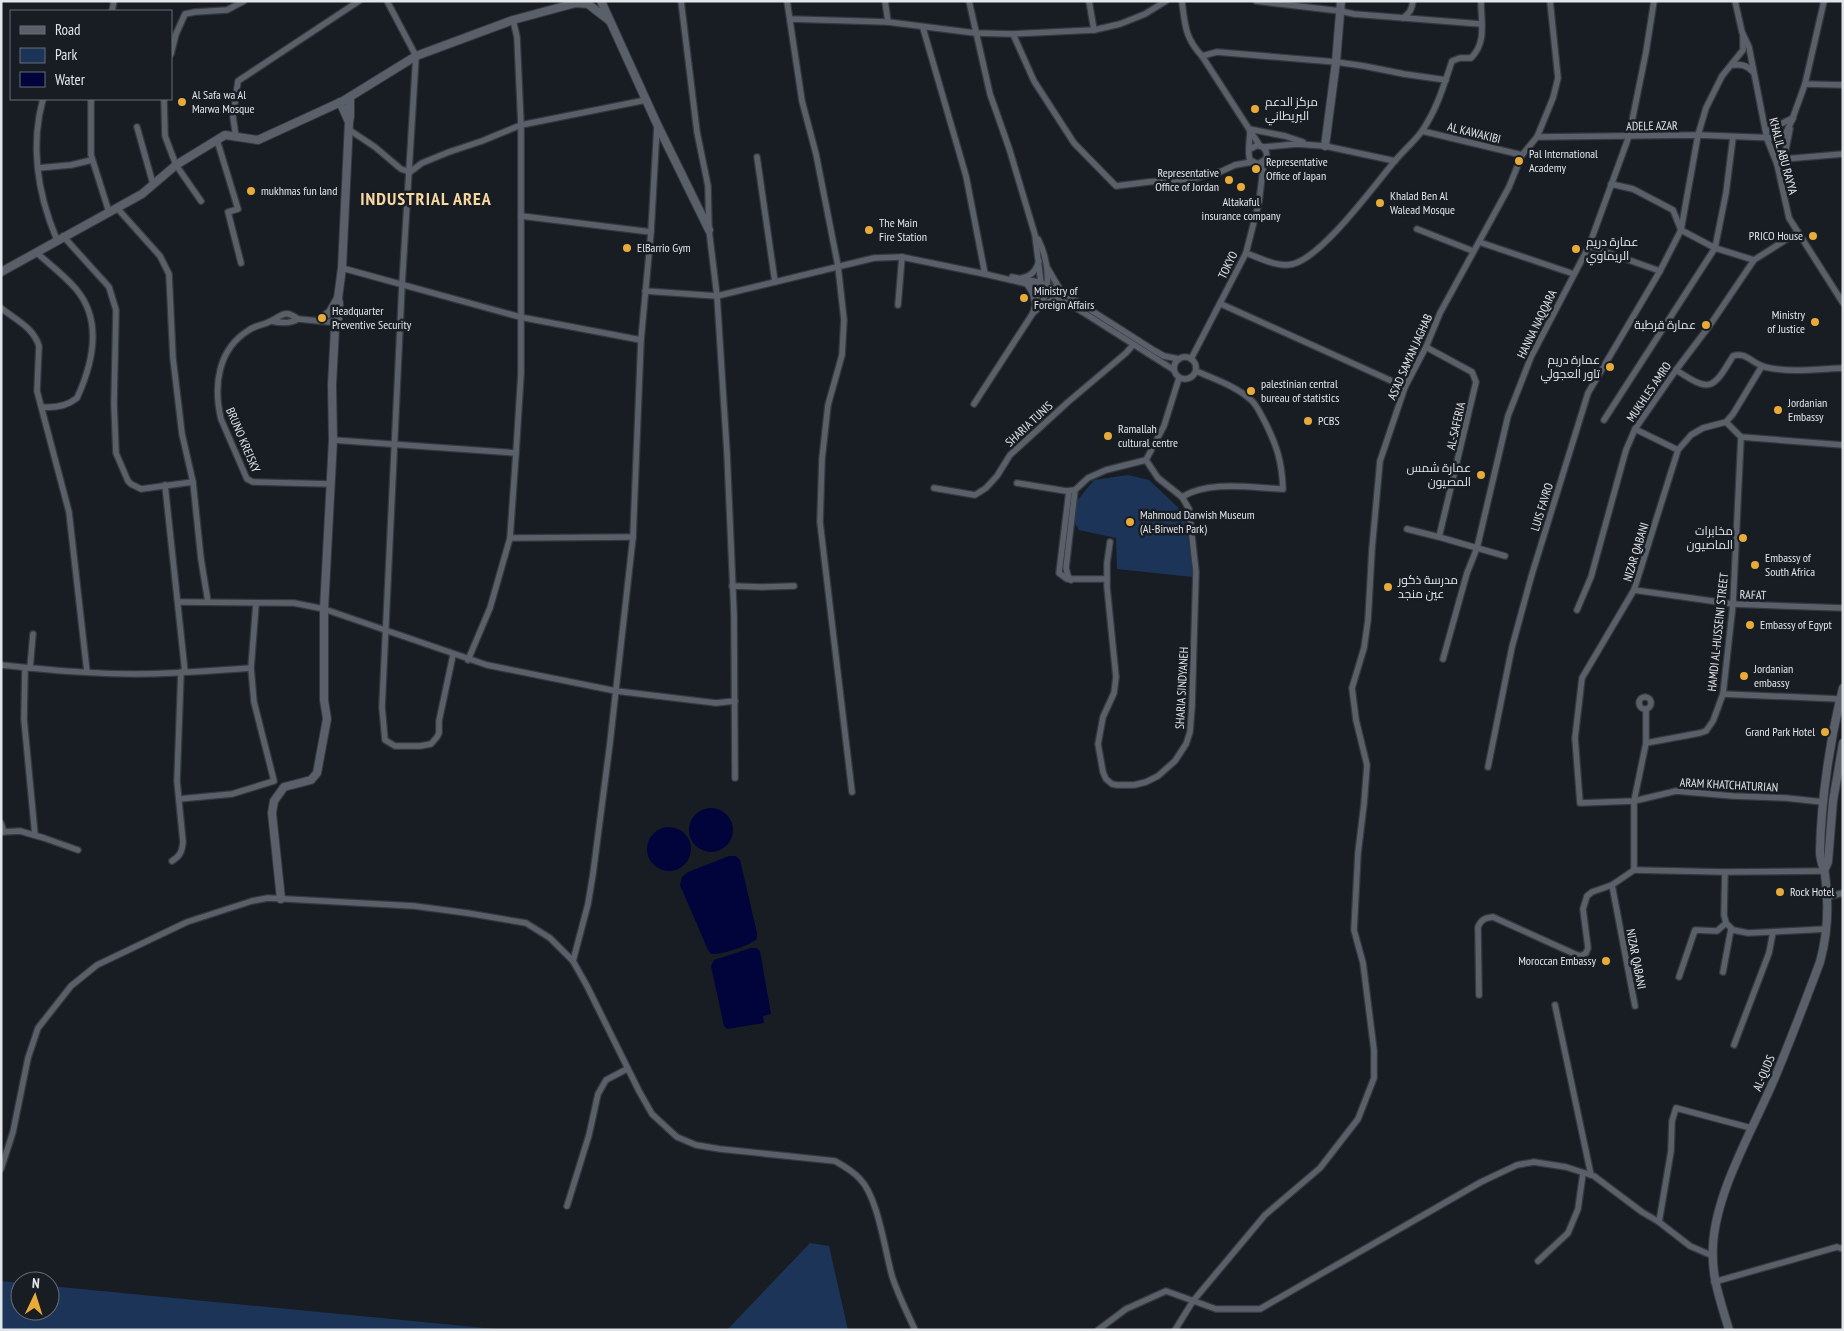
<svg xmlns="http://www.w3.org/2000/svg" width="1844" height="1331" viewBox="0 0 1844 1331" font-family="'PT Sans Narrow',Cairo,sans-serif">
<style>
.green{fill:#1d3459}
.water{fill:#00043a}
.lines{fill:none;stroke-linecap:round;stroke-linejoin:round}
.street-casing{stroke:#35383e;stroke-width:8}
.secondary-casing{stroke:#35383e;stroke-width:10}
.street{stroke:#5a6069;stroke-width:5.5}
.secondary{stroke:#5a6069;stroke-width:8}
.poi-dot{fill:#e8ab37;stroke:#181d24;stroke-width:2}
.labels{text-anchor:middle;stroke-width:5;stroke-linejoin:round;paint-order:stroke}
.poi-label{font-size:12px;fill:#e2e6eb;stroke:#181d24;text-anchor:start}
.street-label{font-size:12px;fill:#e2e6eb;stroke:#181d24}
.district-label{font-size:18px;font-weight:bold;letter-spacing:1px;fill:#f8d7a0;stroke:#181d24}
</style>
<rect width="100%" height="100%" fill="#181d24"/>
<g class="green">
<polygon points="1128,475 1149,480 1185,514 1193,577 1117,569 1116,538 1079,530 1068,512 1094,480"/>
<polygon points="810,1243 829,1246 848,1330 727,1330"/>
<polygon points="1,1281 20,1283 20,1311 50,1311 50,1286 506,1330 1,1330"/>
</g>
<g class="water">
<circle cx="711" cy="830" r="22"/>
<circle cx="669" cy="849" r="22"/>
<path d="M729,856H736L740,860L757,933V939C748,946 722,955 711,954L708,950L680,885L682,877L688,872Z"/>
<polygon points="751,948 756,948 760,951 771,1014 763,1016 764,1023 727,1029 724,1026 711,966 714,960"/>
</g>
<g class="lines">
<g class="street-casing">
<g id="street">
<polyline points="387,1 416,56 402,285 382,707 385,740 395,746 420,746 431,744 437,737 439,733 439,721 453,655"/>
<polyline points="681,1 697,132 708,186 709,230 717,296 727,453 734,614 735,778"/>
<polyline points="787,1 802,101 816,154 838,266 844,320 842,355 828,405 822,459 820,522 852,792"/>
<polyline points="885,1 888,22"/>
<polyline points="969,1 990,94 1009,148 1035,235 1041,283 1033,313"/>
<polyline points="1089,1 1094,30"/>
<polyline points="1256,1 1340,11 1354,14 1481,24"/>
<polyline points="1735,1 1742,32 1749,47 1767,139 1777,164 1789,218 1843,303"/>
<path d="M1182,2C1185,25 1185,38 1202,56L1260,146"/>
<polyline points="112,11 114,1"/>
<path d="M1403,18C1410,13 1412,9 1413,1"/>
<polyline points="790,19 888,22 975,33 1013,34 1094,30 1120,24 1145,14 1166,1"/>
<polyline points="923,28 966,176 985,274"/>
<polyline points="1013,34 1034,81 1074,143 1116,186 1148,182 1191,179 1220,172 1235,165 1252,162"/>
<polyline points="171,54 176,34 185,14 195,12 227,10 244,1"/>
<polyline points="1202,56 1217,52 1336,62 1364,66 1404,74 1446,80"/>
<path d="M1733,65C1741,64 1747,65 1753,72"/>
<polyline points="1805,84 1843,85"/>
<path d="M43,99C30,146 38,195 57,240"/>
<polyline points="91,99 91,155 109,212"/>
<polyline points="164,99 165,136 176,165 201,201"/>
<polyline points="1792,120 1805,84 1824,1"/>
<polyline points="137,127 153,184"/>
<polyline points="348,129 375,147 401,169 410,172 422,163 449,152 482,141 521,125 646,100"/>
<polyline points="1249,129 1285,136 1303,142"/>
<path d="M1250,130C1250,139 1247,153 1250,160L1258,164L1266,159C1268,152 1265,147 1258,145L1250,149"/>
<polyline points="1422,131 1522,155"/>
<polyline points="1766,131 1793,118"/>
<polyline points="236,137 233,117 238,81 359,1"/>
<polyline points="1537,137 1698,135 1776,138 1785,135 1793,118"/>
<polyline points="217,140 238,209 228,212 241,263"/>
<polyline points="1264,147 1297,144 1325,146 1395,161"/>
<polyline points="757,157 775,282"/>
<polyline points="1784,159 1843,154"/>
<polyline points="1777,164 1784,159 1790,129"/>
<polyline points="38,168 71,165 92,160"/>
<polyline points="1611,184 1633,189 1673,210 1681,230 1715,248 1754,260"/>
<polyline points="117,208 160,256 169,274 173,358 182,434 193,482 201,559 208,602"/>
<polyline points="521,216 651,232"/>
<polyline points="1417,229 1473,251"/>
<polyline points="63,236 109,287 116,310 114,404 116,453 128,481 131,484 141,489 193,482"/>
<polyline points="1479,242 1574,274"/>
<polyline points="1589,246 1660,271 1681,230 1698,135 1706,108 1722,76 1743,50 1743,35"/>
<path d="M36,252C49,264 64,275 76,289C103,321 93,363 77,398C67,406 55,408 43,407"/>
<path d="M1246,253C1260,258 1278,268 1293,264C1323,256 1373,187 1394,162C1403,151 1414,142 1422,131C1437,109 1444,85 1452,61L1460,58H1471C1487,42 1481,22 1481,1"/>
<polyline points="342,268 520,317 641,340"/>
<polyline points="1048,269 1061,291"/>
<polyline points="1012,277 1038,282 1061,291 1155,351 1164,356 1179,359"/>
<path d="M1022,278C1032,276 1036,270 1039,261"/>
<polyline points="1027,284 1032,292 1035,303"/>
<polyline points="645,291 717,296 874,258 902,257 985,274 1036,286 1081,311 1174,370"/>
<polyline points="1221,304 1405,387"/>
<polyline points="898,305 902,257"/>
<polyline points="1040,306 1055,299 1059,299"/>
<path d="M1,308C16,320 33,327 39,346L37,391L69,512L87,672"/>
<polyline points="298,319 330,322 338,319"/>
<path d="M271,321C280,323 290,324 298,319C285,309 283,315 271,321C264,325 256,325 249,330C218,349 213,385 221,419L247,479L253,482L331,484"/>
<polyline points="1426,347 1472,372 1476,382 1439,537"/>
<circle cx="1185" cy="368" r="11"/>
<polyline points="1191,359 1246,253 1259,202 1264,161"/>
<path d="M1676,370C1710,392 1712,391 1733,356C1745,351 1753,364 1765,367C1788,373 1819,369 1843,368"/>
<path d="M974,404L1033,313C1054,296 1049,261 1038,239"/>
<polyline points="1604,420 1715,248 1726,193 1733,137"/>
<polyline points="1726,422 1741,437 1733,604 1723,694 1713,721 1706,731 1700,733 1646,743 1634,801 1580,803 1575,738 1582,678 1634,590 1678,450 1691,435 1703,428 1726,422 1733,414 1762,366"/>
<polyline points="1635,429 1678,450"/>
<polyline points="1741,437 1843,445"/>
<polyline points="333,440 516,453"/>
<polyline points="1017,483 1066,491 1075,490 1088,478 1106,470 1146,460 1164,426 1179,378"/>
<polyline points="165,485 185,672"/>
<polyline points="934,488 975,495 986,488 997,476 1010,455 1068,402 1126,353 1133,345"/>
<polyline points="1069,491 1059,573 1067,579 1107,579"/>
<path d="M1182,497C1209,480 1252,488 1283,489C1282,462 1277,446 1265,422C1261,415 1257,405 1251,400C1236,386 1214,379 1196,371"/>
<polyline points="1407,529 1439,537 1505,556"/>
<polyline points="510,538 633,537"/>
<polyline points="1110,542 1107,563 1107,587 1116,677 1114,693 1103,717 1098,744 1103,772 1106,779 1112,784 1117,785 1134,785 1146,782 1158,776 1175,761 1186,744 1190,732 1192,706 1196,572 1189,509 1182,497 1158,478 1146,460"/>
<polyline points="1071,580 1068,576 1066,568 1075,490"/>
<polyline points="732,586 761,587 794,586"/>
<polyline points="1634,590 1733,604 1843,608"/>
<polyline points="178,602 294,603 324,609 487,665 616,691 716,703 735,701"/>
<polyline points="1577,610 1591,577 1626,450 1635,429 1676,370 1710,325 1754,260 1798,232"/>
<polyline points="1443,659 1467,573 1477,548 1508,416 1531,357 1589,246 1629,136 1646,52 1654,1"/>
<polyline points="468,660 490,608 510,538 516,453 521,374 521,125 517,37 513,20"/>
<path d="M1,665C57,671 114,676 171,673C197,672 224,670 251,668L256,604"/>
<polyline points="25,668 24,719 35,835"/>
<polyline points="30,668 33,634"/>
<polyline points="1723,694 1840,699"/>
<circle cx="1645" cy="703" r="6"/>
<polyline points="1646,709 1646,743"/>
<polyline points="1488,767 1512,647 1532,574 1588,393 1660,271"/>
<polyline points="179,799 232,794 274,781 254,702 251,668"/>
<polyline points="1,823 4,832"/>
<polyline points="1,832 20,831 44,838 78,850"/>
<path d="M172,861C180,856 182,852 183,842L177,781L181,672"/>
<polyline points="1634,870 1725,872 1824,871"/>
<polyline points="1725,872 1724,915 1726,923 1733,930 1748,933 1827,929"/>
<polyline points="1612,885 1635,1006"/>
<polyline points="1827,897 1843,893"/>
<polyline points="573,961 588,904 593,874 610,743 633,537 641,340 651,232 657,126"/>
<polyline points="1723,972 1731,929"/>
<polyline points="1679,977 1695,930 1717,931 1726,923"/>
<path d="M1479,995L1478,927C1481,920 1484,918 1493,917L1577,955L1581,956L1586,953L1588,948L1583,909L1587,896L1592,892L1612,885L1634,870V801L1676,791L1733,796L1786,798L1823,802"/>
<polyline points="1555,1005 1591,1175"/>
<polyline points="1734,1045 1769,953 1773,932"/>
<path d="M1,1169L13,1132L28,1058L38,1028L71,986L97,965L187,922L252,901L268,898L414,906L467,913L526,923L550,938L573,961L587,986L639,1091L652,1114L677,1137L696,1145L720,1149L835,1161C844,1166 853,1171 860,1179C878,1197 885,1251 892,1276C898,1295 907,1312 915,1330"/>
<polyline points="567,1206 589,1135 598,1094 606,1080 627,1069"/>
<polyline points="1659,1222 1671,1151 1672,1121 1676,1108 1751,1128"/>
<polyline points="1538,1261 1568,1233 1578,1209 1583,1173"/>
<polyline points="1714,1282 1837,1247 1843,1249"/>
<polyline points="1098,1330 1126,1309 1166,1291 1216,1309 1260,1309 1481,1182 1517,1165 1534,1162 1566,1167 1594,1176 1642,1212 1659,1222 1690,1246 1713,1256"/>
<polyline points="1175,1330 1193,1301 1265,1215 1320,1168 1358,1119 1374,1078 1374,1050 1363,963 1354,930 1358,853 1364,804 1367,765 1356,720 1352,688 1364,648 1368,620 1372,549 1380,461 1405,387 1426,347 1440,313 1509,187 1522,155 1537,137 1553,98 1558,78 1550,1"/>
</g>
</g>
<g class="secondary-casing">
<g id="secondary">
<polyline points="601,1 657,124 709,230"/>
<polyline points="340,102 349,122"/>
<polyline points="1325,146 1336,62 1341,1"/>
<polyline points="1,272 142,194 176,165 225,135 258,140 343,101 416,56 513,20 576,3 588,4 610,21"/>
<polyline points="320,320 330,312 338,298"/>
<polyline points="1824,871 1828,862 1833,801 1843,743"/>
<polyline points="281,899 272,813 274,801 284,787 311,780 317,773 327,719 324,700 324,609 333,440 332,385 335,328 338,319 339,303 338,298 342,268 349,122 350,117 350,97"/>
<path d="M1729,1330C1720,1299 1711,1277 1713,1245C1716,1192 1752,1131 1773,1082C1790,1042 1805,1002 1820,962C1828,933 1829,903 1825,874C1823,866 1820,860 1820,852C1821,800 1830,739 1843,688"/>
</g>
</g>
<use href="#street" class="street"/>
<use href="#secondary" class="secondary"/>
</g>
<g class="poi-dot">
<circle cx="182" cy="102" r="5"/>
<circle cx="1255" cy="109" r="5"/>
<circle cx="1519" cy="161" r="5"/>
<circle cx="1256" cy="169" r="5"/>
<circle cx="1229" cy="180" r="5"/>
<circle cx="1241" cy="187" r="5"/>
<circle cx="251" cy="191" r="5"/>
<circle cx="1380" cy="203" r="5"/>
<circle cx="869" cy="230" r="5"/>
<circle cx="1813" cy="236" r="5"/>
<circle cx="627" cy="248" r="5"/>
<circle cx="1576" cy="249" r="5"/>
<circle cx="1024" cy="298" r="5"/>
<circle cx="322" cy="318" r="5"/>
<circle cx="1815" cy="322" r="5"/>
<circle cx="1706" cy="325" r="5"/>
<circle cx="1610" cy="367" r="5"/>
<circle cx="1251" cy="391" r="5"/>
<circle cx="1778" cy="410" r="5"/>
<circle cx="1308" cy="421" r="5"/>
<circle cx="1108" cy="436" r="5"/>
<circle cx="1481" cy="475" r="5"/>
<circle cx="1130" cy="522" r="5"/>
<circle cx="1743" cy="538" r="5"/>
<circle cx="1755" cy="565" r="5"/>
<circle cx="1388" cy="587" r="5"/>
<circle cx="1750" cy="625" r="5"/>
<circle cx="1744" cy="676" r="5"/>
<circle cx="1825" cy="732" r="5"/>
<circle cx="1780" cy="892" r="5"/>
<circle cx="1606" cy="961" r="5"/>
</g>
<g class="labels">
<g class="poi-label">
<text x="192" y="99">Al Safa wa Al<tspan x="192" dy="14">Marwa Mosque</tspan></text>
<text x="1265" y="106">مركز الدعم<tspan x="1265" dy="14">البريطاني</tspan></text>
<text x="1529" y="158">Pal International<tspan x="1529" dy="14">Academy</tspan></text>
<text x="1266" y="166">Representative<tspan x="1266" dy="14">Office of Japan</tspan></text>
<text x="1219" y="177" text-anchor="end">Representative<tspan x="1219" dy="14">Office of Jordan</tspan></text>
<text x="261" y="195">mukhmas fun land</text>
<text x="1390" y="200">Khalad Ben Al<tspan x="1390" dy="14">Walead Mosque</tspan></text>
<text x="1241" y="206" text-anchor="middle">Altakaful<tspan x="1241" dy="14">insurance company</tspan></text>
<text x="879" y="227">The Main<tspan x="879" dy="14">Fire Station</tspan></text>
<text x="1803" y="240" text-anchor="end">PRICO House</text>
<text x="1586" y="246">عمارة دريم<tspan x="1586" dy="14">الريماوي</tspan></text>
<text x="637" y="252">ElBarrio Gym</text>
<text x="1034" y="295">Ministry of<tspan x="1034" dy="14">Foreign Affairs</tspan></text>
<text x="332" y="315">Headquarter<tspan x="332" dy="14">Preventive Security</tspan></text>
<text x="1805" y="319" text-anchor="end">Ministry<tspan x="1805" dy="14">of Justice</tspan></text>
<text x="1696" y="329" text-anchor="end">عمارة قرطبة</text>
<text x="1600" y="364" text-anchor="end">عمارة دريم<tspan x="1600" dy="14">تاور العجولي</tspan></text>
<text x="1261" y="388">palestinian central<tspan x="1261" dy="14">bureau of statistics</tspan></text>
<text x="1788" y="407">Jordanian<tspan x="1788" dy="14">Embassy</tspan></text>
<text x="1318" y="425">PCBS</text>
<text x="1118" y="433">Ramallah<tspan x="1118" dy="14">cultural centre</tspan></text>
<text x="1471" y="472" text-anchor="end">عمارة شمس<tspan x="1471" dy="14">المصيون</tspan></text>
<text x="1140" y="519">Mahmoud Darwish Museum<tspan x="1140" dy="14">(Al-Birweh Park)</tspan></text>
<text x="1733" y="535" text-anchor="end">مخابرات<tspan x="1733" dy="14">الماصيون</tspan></text>
<text x="1765" y="562">Embassy of<tspan x="1765" dy="14">South Africa</tspan></text>
<text x="1398" y="584">مدرسة ذكور<tspan x="1398" dy="14">عين منجد</tspan></text>
<text x="1760" y="629">Embassy of Egypt</text>
<text x="1754" y="673">Jordanian<tspan x="1754" dy="14">embassy</tspan></text>
<text x="1815" y="736" text-anchor="end">Grand Park Hotel</text>
<text x="1790" y="896">Rock Hotel</text>
<text x="1596" y="965" text-anchor="end">Moroccan Embassy</text>
</g>
<g class="street-label">
<text transform="translate(1652 126) rotate(-1)" y="4">ADELE AZAR</text>
<text transform="translate(1474 133) rotate(14)" y="4">AL KAWAKIBI</text>
<text transform="translate(1783 156) rotate(75)" y="4">KHALIL ABU RAYYA</text>
<text transform="translate(1228 265) rotate(-64)" y="4">TOKYO</text>
<text transform="translate(1537 324) rotate(-64)" y="4">HANNA NAQQARA</text>
<text transform="translate(1410 357) rotate(-66)" y="4">AS'AD SAM'AN JAGHAB</text>
<text transform="translate(1649 392) rotate(-56)" y="4">MUKHLES AMRO</text>
<text transform="translate(1029 424) rotate(-43)" y="4">SHARIA TUNIS</text>
<text transform="translate(1456 426) rotate(-77)" y="4">AL-SAFERIA</text>
<text transform="translate(243 440) rotate(67)" y="4">BRUNO KREISKY</text>
<text transform="translate(1542 507) rotate(-73)" y="4">LUIS FAVRO</text>
<text transform="translate(1636 552) rotate(-73)" y="4">NIZAR QABANI</text>
<text transform="translate(1753 595) rotate(2)" y="4">RAFAT</text>
<text transform="translate(1718 632) rotate(-84)" y="4">HAMDI AL-HUSSEINI STREET</text>
<text transform="translate(1182 688) rotate(-87)" y="4">SHARIA SINDYANEH</text>
<text transform="translate(1729 785) rotate(3)" y="4">ARAM KHATCHATURIAN</text>
<text transform="translate(1636 959) rotate(79)" y="4">NIZAR QABANI</text>
<text transform="translate(1764 1073) rotate(-67)" y="4">AL-QUDS</text>
</g>
<g class="district-label">
<text x="426" y="205">INDUSTRIAL AREA</text>
</g>
</g>
<rect width="1844" height="1331" fill="none" stroke="#e2e6eb" stroke-width="5"/>
<rect x="10" y="10" width="162" height="90" fill="#181d24" stroke="#696d74"/>
<rect x="20" y="26" width="25" height="8" fill="#5a6069" stroke="#696d74"/>
<text x="55" y="35" font-size="15" fill="#e2e6eb">Road</text>
<rect x="20" y="48" width="25" height="15" fill="#1d3459" stroke="#696d74"/>
<text x="55" y="60" font-size="15" fill="#e2e6eb">Park</text>
<rect x="20" y="72" width="25" height="15" fill="#00043a" stroke="#696d74"/>
<text x="55" y="85" font-size="15" fill="#e2e6eb">Water</text>
<g transform="translate(35 1296) rotate(4)"><circle r="24" fill="#181d24" stroke="#696d74"/>
<path d="M0-4L9 19L0 12L-9 19Z" fill="#e8ab37"/>
<text y="-8" font-size="14" font-weight="bold" text-anchor="middle" fill="#e2e6eb">N</text>
</g>
</svg>
